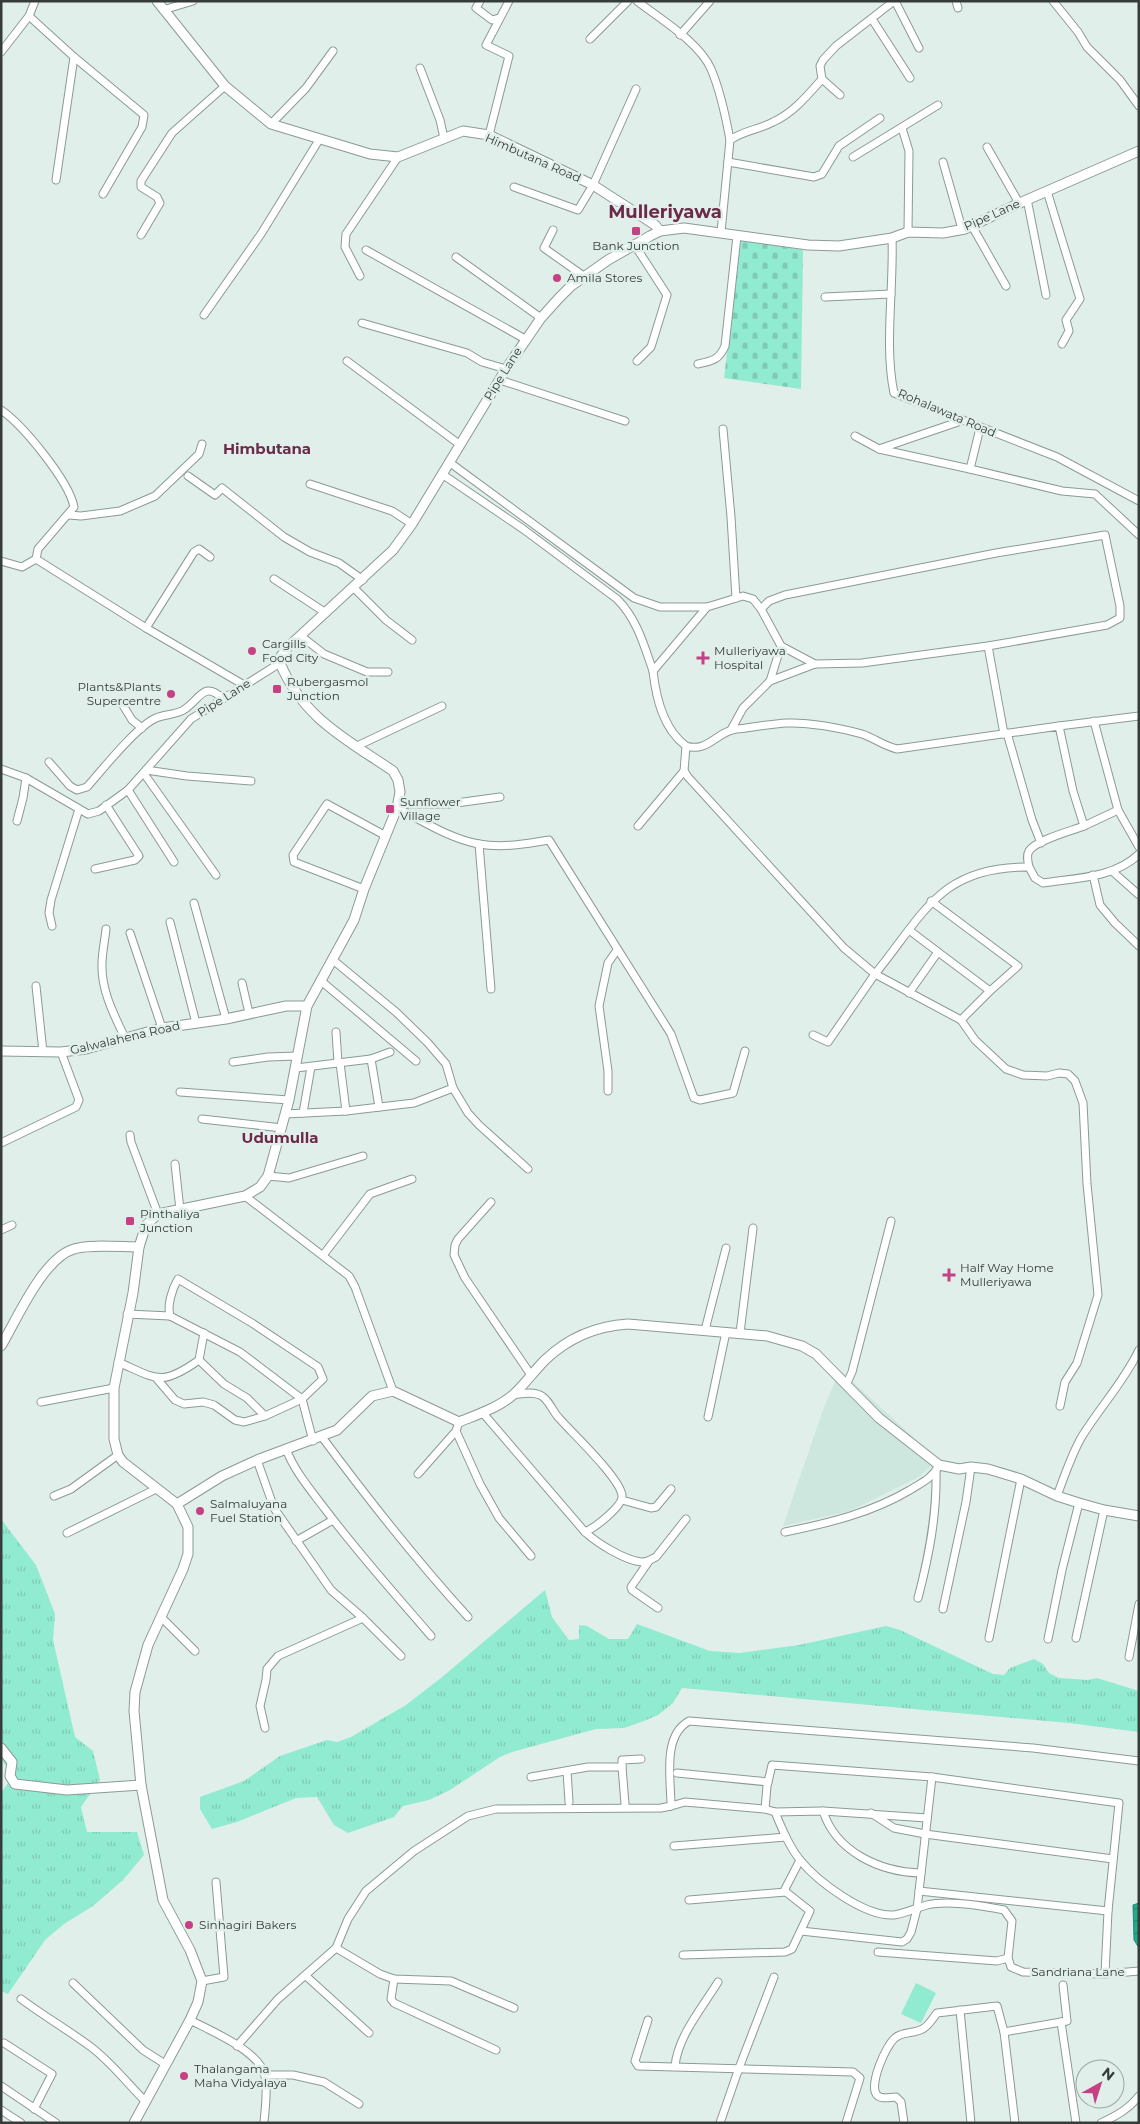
<svg xmlns="http://www.w3.org/2000/svg" width="1140" height="2124" viewBox="0 0 1140 2124" font-family="Montserrat,sans-serif">
<style>
.built{fill:#cee7de}
.grass{fill:url(#grass-tufts)}
.cemetery{fill:url(#cemetery-stones)}
.garden{fill:#91ebd0}
.water{fill:url(#water-waves);stroke:#278a73}
.lines{fill:none;stroke-linecap:round;stroke-linejoin:round}
.street-casing{stroke:#8c9a95;stroke-width:9}
.secondary-casing{stroke:#8c9a95;stroke-width:11}
.street{stroke:#fff;stroke-width:7}
.secondary{stroke:#fff;stroke-width:9}
.poi-dot{fill:#c64184;stroke:#e0efea;stroke-width:2}
.labels{text-anchor:middle;stroke-width:5;stroke-linejoin:round;paint-order:stroke}
.street-label{font-size:12px;fill:#363c3a;stroke:#e0efea}
.poi-label{font-size:12px;fill:#363c3a;stroke:#e0efea;text-anchor:start}
.quarter-label{font-size:15px;font-weight:bold;fill:#6b2a49;stroke:#e0efea}
.district-label{font-size:18px;font-weight:bold;fill:#6b2a49;stroke:#e0efea}
</style>
<defs>
<pattern id="grass-tufts" width="24" height="20" patternUnits="userSpaceOnUse" patternTransform="scale(1.25)"><rect width="24" height="20" fill="#91ebd0"/><path d="M3 7l-1-3M5 7V3M7 7l1-3M15 17l-1-3M17 17v-4M19 17l1-3" fill="none" stroke="#7ecab3"/></pattern>
<pattern id="cemetery-stones" width="16" height="16" patternUnits="userSpaceOnUse" patternTransform="scale(1.25)"><rect width="16" height="16" fill="#91ebd0"/><path d="M2 7V4a2 2 0 0 1 4 0v3zM10 15v-3a2 2 0 0 1 4 0v3z" fill="#7ecab3"/></pattern>
<pattern id="water-waves" width="16" height="10" patternUnits="userSpaceOnUse" patternTransform="scale(1.25)"><rect width="16" height="10" fill="#20ab8c"/><path d="M0 5q4-4 8 0t8 0" fill="none" stroke="#1d8c73"/></pattern>
</defs>
<rect width="100%" height="100%" fill="#e0efea"/>
<polygon class="built" points="840,1370 938,1460 919,1477 850,1511 783,1526 823,1410"/>
<g class="grass">
<polygon points="1,1519 36,1565 55,1614 53,1640 75,1737 93,1751 100,1780 81,1807 87,1832 137,1832 144,1855 123,1880 93,1906 64,1924 45,1940 8,1994 1,1991 1,1793 13,1776 1,1759"/>
<polygon points="545,1590 552,1617 569,1640 579,1639 579,1625 587,1626 609,1639 628,1639 637,1624 710,1651 739,1653 799,1645 886,1626 900,1630 993,1674 1004,1675 1010,1668 1034,1659 1043,1664 1049,1673 1059,1678 1088,1680 1097,1678 1139,1691 1139,1732 1069,1723 682,1688 673,1703 658,1715 644,1721 624,1728 596,1729 512,1752 500,1757 450,1790 429,1800 403,1806 394,1817 348,1833 334,1825 317,1797 296,1798 237,1822 212,1829 200,1809 200,1797 244,1781 280,1756 327,1740 337,1742 351,1737 406,1705 441,1678"/>
</g>
<polygon class="cemetery" points="741,240 803,250 801,389 724,378"/>
<polygon class="garden" points="916,1983 936,1993 921,2023 901,2014"/>
<polygon class="water" points="1139,1903 1139,1948 1134,1940 1133,1905"/>
<g class="lines">
<g class="street-casing">
<g id="street">
<polyline points="480,1 476,8 492,20 499,18"/>
<path d="M637,1C660,19 699,42 711,69C720,90 726,118 730,140"/>
<polyline points="895,1 919,48"/>
<polyline points="956,1 958,8"/>
<polyline points="1053,1 1078,32 1087,47 1120,80 1139,106"/>
<polyline points="163,10 193,1"/>
<polyline points="29,16 74,57 144,115 142,127 103,194"/>
<polyline points="872,19 910,78"/>
<polyline points="680,35 710,1"/>
<polyline points="590,39 628,1"/>
<polyline points="1,52 29,16 35,1"/>
<polyline points="420,68 440,120 444,138"/>
<polyline points="840,95 822,79 820,66 823,60 836,46 894,1"/>
<polyline points="271,124 306,88 333,51"/>
<polyline points="902,128 909,151 908,232"/>
<polyline points="489,135 509,56 486,45 509,1"/>
<polyline points="987,147 1019,203"/>
<polyline points="853,157 938,105"/>
<polyline points="728,162 814,177 822,174 839,146 880,118"/>
<polyline points="943,162 962,229"/>
<polyline points="56,180 74,57"/>
<polyline points="514,187 578,210 593,185 636,89"/>
<polyline points="1047,191 1080,299 1066,320 1069,331 1062,344"/>
<polyline points="1027,199 1046,295"/>
<polyline points="972,226 1006,286"/>
<polyline points="553,230 544,248 585,277"/>
<path d="M721,232L730,140C745,130 758,130 773,122C793,113 807,96 822,79"/>
<polyline points="141,235 160,203 157,197 141,187 141,181 172,133 225,86"/>
<path d="M892,238C894,287 884,346 894,393L1057,457L1139,501"/>
<polyline points="634,244 667,295 651,347 637,361"/>
<polyline points="366,250 525,339"/>
<polyline points="456,257 541,318"/>
<polyline points="360,276 345,247 346,234 398,157"/>
<polyline points="825,297 891,294"/>
<polyline points="204,315 261,234 319,140"/>
<polyline points="362,323 467,353 482,362 506,369"/>
<polyline points="347,361 459,444"/>
<path d="M698,364C712,361 719,360 725,346L737,236"/>
<polyline points="500,380 625,421"/>
<path d="M1,410C23,425 69,481 74,507L38,549L36,559L146,628L244,685"/>
<polyline points="980,428 970,469 1062,491 1095,494 1139,535"/>
<polyline points="723,429 731,517 736,598"/>
<polyline points="855,436 879,449 970,469"/>
<polyline points="879,449 961,421"/>
<path d="M442,474L523,529L617,599C637,619 644,645 653,671L707,607H660L634,598L449,462"/>
<polyline points="188,476 215,495 222,488 284,537 310,552 339,563 363,580"/>
<polyline points="310,484 392,511 412,524"/>
<polyline points="69,515 81,516 120,511 155,496 199,454 202,444"/>
<polyline points="1,561 22,567 36,559"/>
<polyline points="274,579 326,613"/>
<polyline points="354,588 386,620 412,640"/>
<polyline points="707,607 743,596 753,599 761,609"/>
<polyline points="146,628 194,552 199,549 210,557"/>
<polyline points="301,636 324,654 367,672 388,672"/>
<polyline points="988,646 1004,734"/>
<polyline points="770,681 781,646 761,609 769,601 785,595 996,553 1105,535 1120,606 1120,618 1107,625 988,646 862,663 815,664 781,646"/>
<polyline points="121,702 132,720 142,728"/>
<polyline points="1094,721 1118,810 1139,847"/>
<polyline points="1059,726 1139,716"/>
<polyline points="731,730 743,708 770,681 815,664"/>
<polyline points="1007,733 1032,820 1041,843"/>
<polyline points="357,746 442,706"/>
<path d="M686,746C708,753 717,731 737,729C754,727 770,724 787,723C808,722 841,728 862,734C874,738 884,746 897,749L1059,726L1073,791L1084,826C1071,831 1036,840 1029,851C1026,856 1028,861 1029,867"/>
<path d="M49,762L70,786L77,790L87,787C102,770 137,726 156,718C165,714 177,715 185,709C200,699 204,681 222,698"/>
<polyline points="1,769 26,778 88,814 99,811 128,790 191,719 280,663"/>
<polyline points="684,771 688,777 844,948 875,974 828,1042 813,1035"/>
<polyline points="128,790 174,862"/>
<polyline points="398,804 449,804 500,797"/>
<path d="M397,808C423,821 450,839 479,844C502,848 526,844 549,840L671,1034L694,1098L700,1100L733,1093L745,1051"/>
<polyline points="17,821 23,798 26,778"/>
<path d="M638,826L684,771L686,746C663,729 656,698 653,671"/>
<polyline points="1084,826 1118,810"/>
<polyline points="479,844 491,989"/>
<polyline points="95,869 135,860 139,856 106,805"/>
<polyline points="1112,871 1139,895"/>
<polyline points="216,875 145,775 146,770 187,776 251,781"/>
<polyline points="1093,875 1100,905 1115,923 1139,946"/>
<polyline points="364,889 294,862 293,855 327,804 386,836"/>
<polyline points="931,901 1018,966 990,991"/>
<polyline points="194,903 226,1019"/>
<polyline points="170,922 196,1023"/>
<polyline points="52,926 49,913 51,900 79,809"/>
<path d="M106,929C105,940 102,952 102,964C101,990 114,1015 125,1038"/>
<polyline points="909,930 938,952"/>
<polyline points="130,933 162,1028"/>
<polyline points="333,960 396,1012 428,1043 446,1064 453,1088 468,1113 479,1125 528,1169"/>
<polyline points="320,980 416,1061"/>
<polyline points="242,983 249,1013"/>
<polyline points="36,986 43,1052"/>
<path d="M909,993L938,952L990,991L961,1020L875,974C924,914 940,866 1029,867L1035,878L1043,883C1075,878 1115,878 1139,854"/>
<polyline points="961,1020 975,1040 1006,1069 1023,1075 1047,1076 1059,1073 1068,1074 1075,1081 1083,1103 1087,1184 1098,1295 1077,1363 1065,1382 1060,1406"/>
<polyline points="336,1032 338,1063"/>
<polyline points="371,1059 390,1052"/>
<polyline points="233,1062 268,1057 297,1056"/>
<polyline points="340,1063 346,1111"/>
<polyline points="296,1068 371,1059 379,1107"/>
<polyline points="608,1091 608,1071 599,1006 608,963 617,950"/>
<polyline points="180,1092 289,1100"/>
<polyline points="303,1113 311,1067"/>
<polyline points="285,1114 346,1111 414,1103 453,1088"/>
<polyline points="202,1119 282,1128"/>
<polyline points="130,1135 131,1142 158,1214"/>
<polyline points="1,1143 76,1107 79,1100 61,1052"/>
<polyline points="175,1164 180,1210"/>
<polyline points="268,1176 289,1178 363,1156"/>
<polyline points="245,1196 349,1276 355,1287 393,1391"/>
<polyline points="491,1202 458,1239 455,1245 454,1255 465,1278 531,1375"/>
<polyline points="1,1230 12,1225"/>
<polyline points="324,1254 370,1194 412,1179"/>
<polyline points="127,1314 170,1316 240,1352 302,1399 313,1441"/>
<path d="M170,1316C167,1305 172,1289 178,1279L252,1323L318,1367L323,1379L302,1399L265,1416L247,1398L224,1384L199,1360L204,1333"/>
<polyline points="705,1330 726,1248"/>
<polyline points="740,1333 753,1228"/>
<path d="M118,1362C157,1379 161,1387 199,1360"/>
<polyline points="157,1379 175,1400 184,1404 203,1402 214,1405 235,1420 244,1422 265,1416"/>
<polyline points="847,1383 852,1372 891,1221"/>
<path d="M513,1395C522,1394 531,1391 540,1395C548,1398 553,1412 559,1418C573,1434 619,1477 622,1495C624,1506 594,1528 585,1532"/>
<polyline points="41,1402 114,1388"/>
<path d="M482,1412L585,1532C597,1543 624,1560 641,1562C647,1563 651,1559 656,1557L686,1519"/>
<polyline points="708,1417 726,1332"/>
<polyline points="459,1422 456,1431 480,1484 499,1518 531,1556"/>
<path d="M322,1437C368,1499 416,1560 468,1617"/>
<path d="M286,1449C295,1472 310,1489 325,1509C358,1553 395,1594 431,1636"/>
<polyline points="257,1460 274,1508 331,1590 363,1618 401,1656"/>
<polyline points="418,1474 456,1431"/>
<polyline points="54,1496 71,1489 118,1455"/>
<path d="M1057,1496C1064,1477 1071,1456 1081,1438C1099,1408 1124,1382 1139,1350"/>
<polyline points="622,1500 651,1508 656,1507 671,1489"/>
<path d="M785,1532C829,1523 871,1513 910,1490C921,1483 933,1478 939,1465"/>
<polyline points="67,1533 156,1489"/>
<polyline points="296,1541 333,1520"/>
<polyline points="649,1561 631,1587 632,1590 658,1608"/>
<path d="M918,1598C929,1556 937,1515 936,1471"/>
<polyline points="943,1609 966,1502 971,1467"/>
<polyline points="161,1617 195,1651"/>
<polyline points="989,1638 1021,1479"/>
<polyline points="1076,1638 1104,1510"/>
<polyline points="1048,1639 1062,1570 1079,1503"/>
<polyline points="1129,1657 1139,1604"/>
<polyline points="265,1728 260,1706 266,1680 267,1669 278,1656 363,1618"/>
<polyline points="622,1767 625,1804"/>
<polyline points="567,1771 569,1802"/>
<polyline points="677,1773 768,1782"/>
<polyline points="531,1777 588,1767 622,1767 622,1760 641,1759"/>
<path d="M671,1806L685,1802L765,1809L775,1812C782,1829 789,1846 800,1860C818,1882 865,1917 894,1915C906,1913 916,1908 927,1905C947,1900 984,1906 1004,1910L1012,1921L1008,1958L1011,1967L1023,1972L1105,1974L1139,1971"/>
<polyline points="765,1809 767,1786 772,1765 932,1777 1119,1803 1108,1911 1105,1974"/>
<path d="M823,1811C836,1852 880,1872 921,1873"/>
<polyline points="775,1812 823,1811 927,1818"/>
<polyline points="871,1813 894,1828 925,1834 1113,1859"/>
<polyline points="674,1846 786,1837"/>
<polyline points="919,1891 1108,1911"/>
<polyline points="689,1900 786,1892"/>
<polyline points="801,1931 902,1942 907,1939 911,1932 917,1909 932,1777"/>
<polyline points="336,1948 380,1974 394,1979 451,1981 514,2008"/>
<polyline points="878,1952 997,1961 1008,1958"/>
<polyline points="683,1955 785,1952 792,1949 810,1911 786,1892 785,1889 800,1860"/>
<polyline points="306,1976 369,2033"/>
<polyline points="394,1979 391,1999 394,2003 496,2050"/>
<polyline points="202,1981 224,1977 216,1882"/>
<polyline points="73,1983 143,2050 165,2064"/>
<path d="M21,1999C44,2016 68,2030 91,2047C111,2062 127,2083 145,2101"/>
<polyline points="960,2010 971,2123"/>
<path d="M190,2020C211,2031 260,2051 265,2076C268,2092 265,2108 264,2123"/>
<polyline points="648,2020 635,2061 638,2066 853,2072 860,2078 846,2123"/>
<polyline points="1061,2022 1076,2123"/>
<polyline points="1004,2032 1015,2123"/>
<polyline points="4,2043 52,2074 34,2109"/>
<path d="M237,2046L278,1999L336,1948L348,1919L366,1891L414,1851L468,1816L496,1809L661,1808L671,1806C671,1779 662,1736 689,1721L1033,1748L1139,1761"/>
<path d="M675,2066C678,2036 702,2008 718,1982"/>
<polyline points="265,2075 293,2075 324,2082 359,2104"/>
<polyline points="1,2086 56,2123"/>
<polyline points="1,2110 21,2123"/>
<polyline points="720,2123 739,2068 774,1977"/>
<path d="M904,2123L901,2102L896,2097C890,2097 881,2100 877,2095C868,2086 886,2045 895,2038C902,2031 917,2034 924,2028C929,2025 933,2018 937,2013L997,2006L1004,2032L1067,2021L1063,1985"/>
<path d="M1101,2123C1116,2116 1129,2109 1139,2096"/>
</g>
</g>
<g class="secondary-casing">
<g id="secondary">
<polyline points="157,1 225,86 271,124 370,154 398,157 463,131 489,135 593,185 655,225 660,231"/>
<polyline points="1,1051 61,1052 86,1049 162,1028 226,1019 286,1006 307,1006"/>
<path d="M1,1346C17,1319 43,1258 74,1249C88,1244 122,1247 139,1247"/>
<path d="M177,1504L222,1476L257,1460L337,1430L372,1396L393,1391L459,1422C476,1415 500,1407 514,1394C525,1384 534,1371 545,1360C568,1338 597,1326 628,1324L767,1336L802,1346L816,1354L879,1418L939,1465L959,1469L971,1467L988,1469L1021,1479L1057,1496L1079,1503L1104,1510L1139,1516"/>
<polyline points="1,1748 12,1762 10,1776 15,1784 67,1790 141,1785"/>
<path d="M134,2123L190,2020L198,2002L202,1981L190,1950L163,1900L141,1785L134,1711L135,1692L148,1645L183,1569L188,1554V1527L177,1504L123,1462L118,1455L114,1439V1388L133,1293L139,1247L146,1225L158,1214L245,1196L260,1187L268,1176L289,1100L307,1006L354,920L364,889L397,808L400,792L398,780L393,771C346,739 303,718 280,663L281,656L288,647L393,550L412,524L506,369L541,318L559,298L571,286L608,260L650,236L660,231L684,228L808,245L839,246L892,238L908,232L943,233L965,229L1022,202L1139,151"/>
</g>
</g>
<use href="#street" class="street"/>
<use href="#secondary" class="secondary"/>
</g>
<g class="poi-dot">
<rect x="631" y="226" width="10" height="10" rx="2.5"/>
<circle cx="557" cy="278" r="5"/>
<circle cx="252" cy="651" r="5"/>
<path d="M700.5 650.5h5v5h5v5h-5v5h-5v-5h-5v-5h5z"/>
<rect x="272" y="684" width="10" height="10" rx="2.5"/>
<circle cx="171" cy="694" r="5"/>
<rect x="385" y="804" width="10" height="10" rx="2.5"/>
<rect x="125" y="1216" width="10" height="10" rx="2.5"/>
<path d="M946.5 1267.5h5v5h5v5h-5v5h-5v-5h-5v-5h5z"/>
<circle cx="200" cy="1511" r="5"/>
<circle cx="189" cy="1925" r="5"/>
<circle cx="184" cy="2076" r="5"/>
</g>
<g class="labels">
<g class="street-label">
<text transform="translate(533 158) rotate(24)" y="4">Himbutana Road</text>
<text transform="translate(992 215) rotate(-24)" y="4">Pipe Lane</text>
<text transform="translate(503 374) rotate(-58)" y="4">Pipe Lane</text>
<text transform="translate(947 413) rotate(23)" y="4">Rohalawata Road</text>
<text transform="translate(224 698) rotate(-32)" y="4">Pipe Lane</text>
<text transform="translate(125 1038) rotate(-13)" y="4">Galwalahena Road</text>
<text x="1078" y="1976">Sandriana Lane</text>
</g>
<g class="poi-label">
<text x="636" y="250" text-anchor="middle">Bank Junction</text>
<text x="567" y="282">Amila Stores</text>
<text x="262" y="648">Cargills<tspan x="262" dy="14">Food City</tspan></text>
<text x="714" y="655">Mulleriyawa<tspan x="714" dy="14">Hospital</tspan></text>
<text x="287" y="686">Rubergasmol<tspan x="287" dy="14">Junction</tspan></text>
<text x="161" y="691" text-anchor="end">Plants&amp;Plants<tspan x="161" dy="14">Supercentre</tspan></text>
<text x="400" y="806">Sunflower<tspan x="400" dy="14">Village</tspan></text>
<text x="140" y="1218">Pinthaliya<tspan x="140" dy="14">Junction</tspan></text>
<text x="960" y="1272">Half Way Home<tspan x="960" dy="14">Mulleriyawa</tspan></text>
<text x="210" y="1508">Salmaluyana<tspan x="210" dy="14">Fuel Station</tspan></text>
<text x="199" y="1929">Sinhagiri Bakers</text>
<text x="194" y="2073">Thalangama<tspan x="194" dy="14">Maha Vidyalaya</tspan></text>
</g>
<g class="quarter-label">
<text x="267" y="454">Himbutana</text>
<text x="280" y="1143">Udumulla</text>
</g>
<g class="district-label">
<text x="665" y="218">Mulleriyawa</text>
</g>
</g>
<rect width="1140" height="2124" fill="none" stroke="#363c3a" stroke-width="5"/>
<g transform="translate(1100 2084) rotate(39)"><circle r="24" fill="#e0efea" stroke="#9ca7a4"/>
<path d="M0-4L9 19L0 12L-9 19Z" fill="#c64184"/>
<text y="-8" font-size="14" font-weight="bold" text-anchor="middle" fill="#363c3a">N</text>
</g>
</svg>
